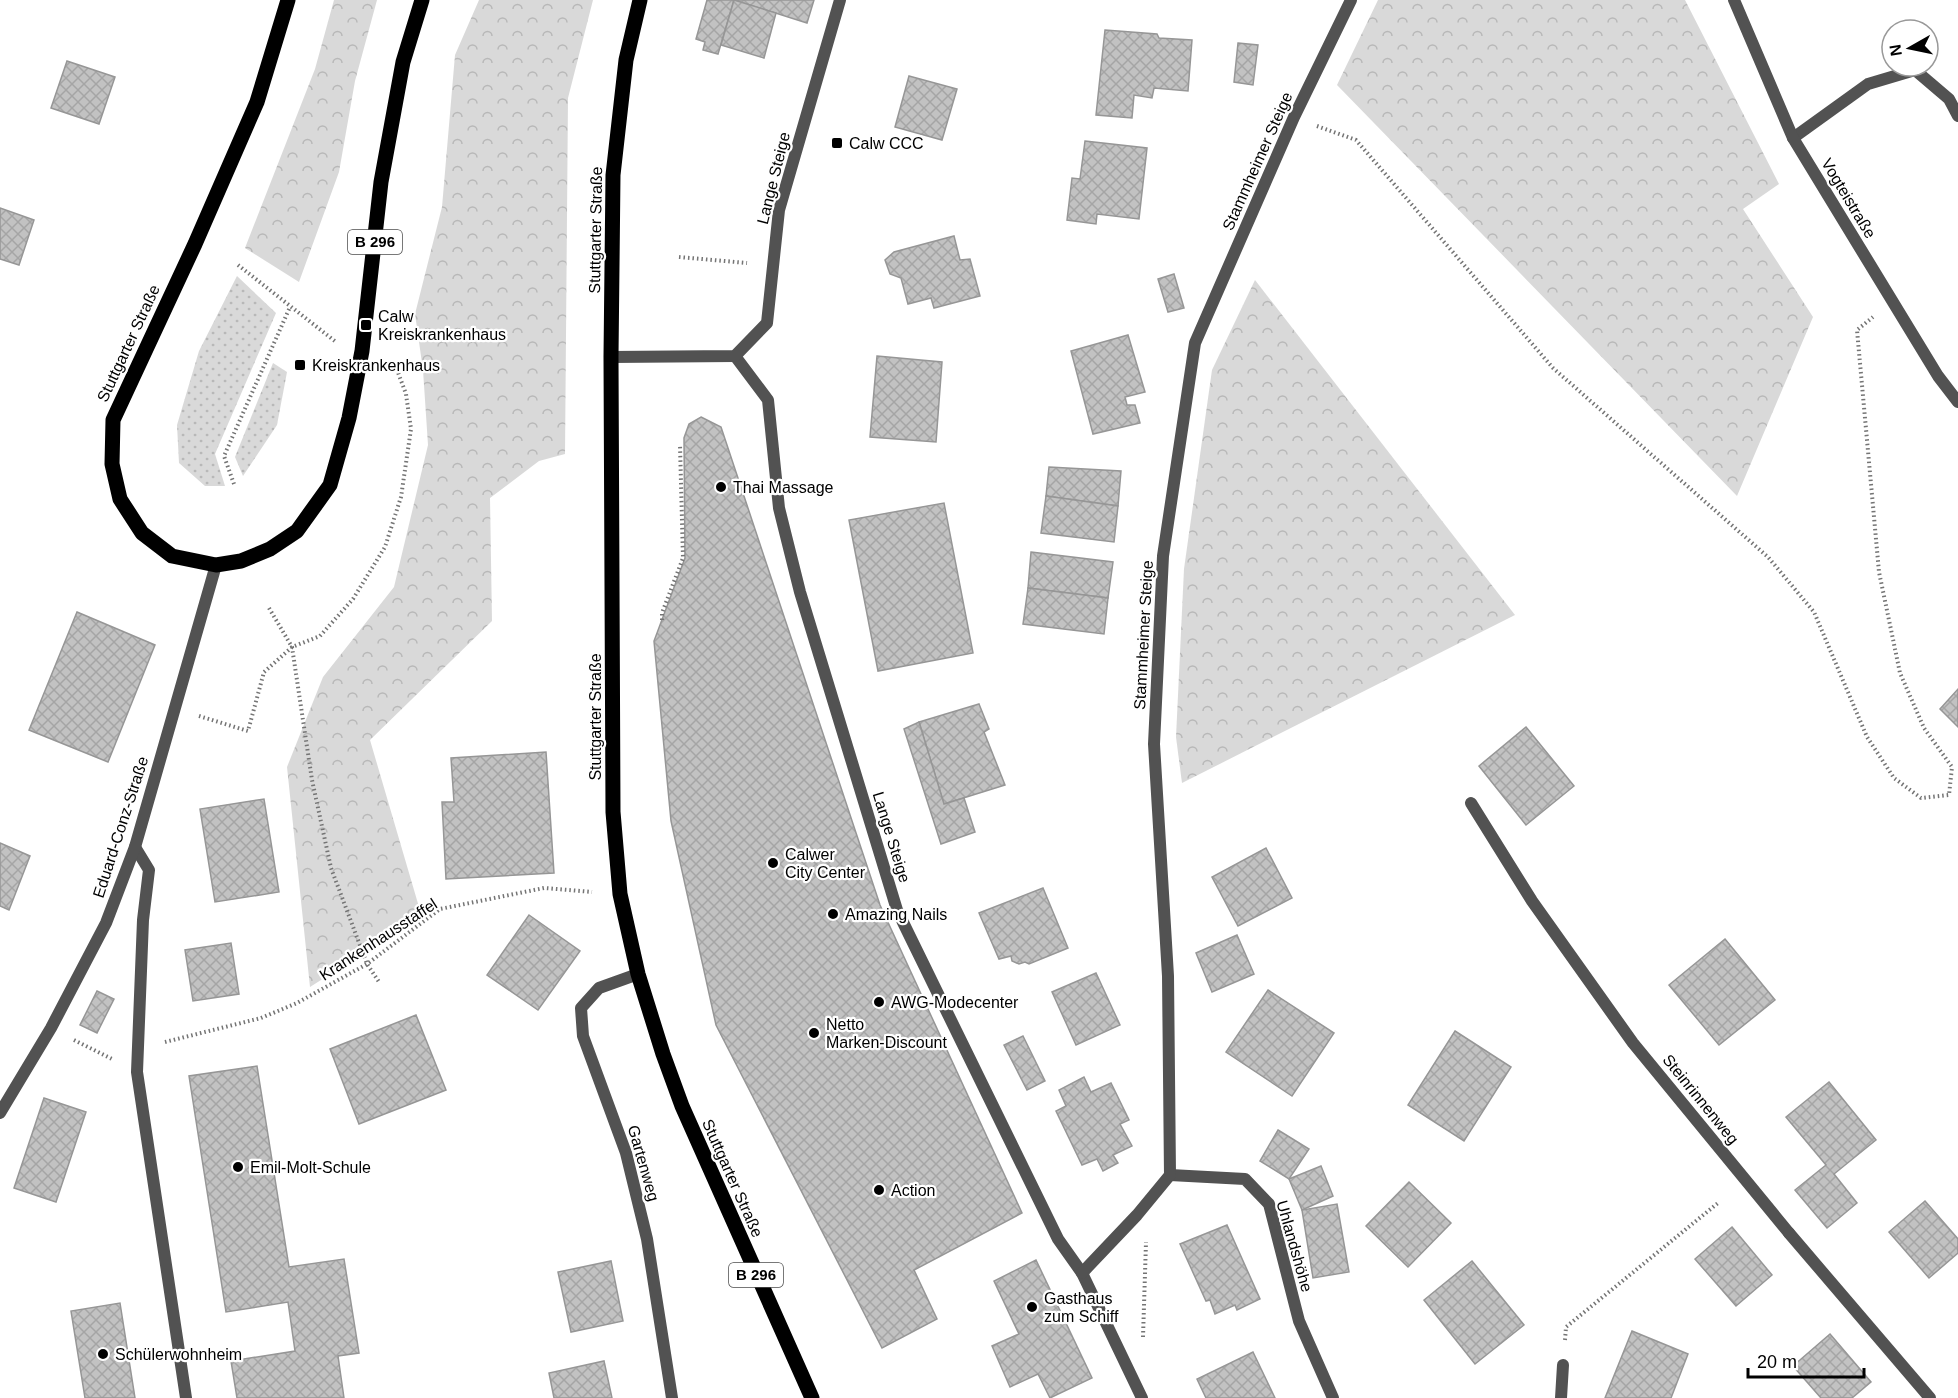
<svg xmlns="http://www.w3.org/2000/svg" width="1958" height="1398" viewBox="0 0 1958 1398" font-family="Arial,sans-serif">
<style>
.grass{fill:url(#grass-dots)}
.forest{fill:url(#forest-crowns)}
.building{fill:url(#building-cross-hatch);stroke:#969696;stroke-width:1.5}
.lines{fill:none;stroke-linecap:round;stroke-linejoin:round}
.path{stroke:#747474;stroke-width:4;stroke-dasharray:1.5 3;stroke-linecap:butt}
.service{stroke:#525252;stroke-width:12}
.minor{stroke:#525252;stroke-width:12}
.primary{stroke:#000;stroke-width:15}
.poi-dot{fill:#000;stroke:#fff;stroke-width:2}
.labels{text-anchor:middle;stroke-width:4.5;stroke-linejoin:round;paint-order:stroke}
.shield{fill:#fff;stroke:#4c4c4c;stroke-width:1.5}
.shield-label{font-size:15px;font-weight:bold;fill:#000}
.poi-label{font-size:16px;fill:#000;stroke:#fff;text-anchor:start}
.street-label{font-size:16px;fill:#000;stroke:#fff}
</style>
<defs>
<pattern id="grass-dots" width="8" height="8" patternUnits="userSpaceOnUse" patternTransform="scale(1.5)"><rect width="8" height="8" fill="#d9d9d9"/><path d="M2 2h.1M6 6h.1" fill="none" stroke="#b8b8b8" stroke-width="1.8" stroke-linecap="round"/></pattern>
<pattern id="forest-crowns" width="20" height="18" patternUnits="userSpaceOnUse" patternTransform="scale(1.5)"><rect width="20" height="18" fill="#d9d9d9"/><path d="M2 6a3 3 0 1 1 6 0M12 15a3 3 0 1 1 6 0" fill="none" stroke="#b8b8b8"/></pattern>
<pattern id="building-cross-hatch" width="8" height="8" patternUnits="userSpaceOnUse" patternTransform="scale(1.5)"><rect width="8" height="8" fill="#c2c2c2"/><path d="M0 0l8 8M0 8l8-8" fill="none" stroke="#a5a5a5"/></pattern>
</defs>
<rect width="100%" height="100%" fill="#fff"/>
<g class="grass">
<polygon points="237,276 276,313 215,454 225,486 205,486 179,463 177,425 199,351"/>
<polygon points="273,363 287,372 277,425 243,476 235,457"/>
</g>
<g class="forest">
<polygon points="334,0 377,0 355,81 339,172 299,282 245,248 315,69"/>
<polygon points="479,0 593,0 568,98 565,454 539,461 490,498 492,621 370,740 419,907 376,945 310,987 287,767 323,677 394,587 428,445 423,370 415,314 442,207 455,55"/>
<polygon points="1378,0 1685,0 1779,184 1743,209 1813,317 1737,496 1337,85"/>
<polygon points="1255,280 1515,615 1182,783 1176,737 1184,569 1212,370"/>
</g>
<g class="building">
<polygon points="707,0 814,0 807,23 734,0 718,54 703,50 705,42 696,39"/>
<polygon points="734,0 776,13 764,58 721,45"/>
<polygon points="1105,30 1157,34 1159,38 1192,40 1188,91 1154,88 1152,98 1134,95 1132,118 1096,115"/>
<polygon points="1238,43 1258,45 1253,85 1234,82"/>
<polygon points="67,61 115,77 99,124 51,108"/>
<polygon points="909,76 957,89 942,140 895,127"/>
<polygon points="1085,141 1147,148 1139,219 1097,214 1096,224 1067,220 1072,178 1080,179"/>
<polygon points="0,208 34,220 19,265 0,259"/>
<polygon points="954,236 960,260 970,259 980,296 934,308 931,298 908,304 901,278 890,274 885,260 894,252"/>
<polygon points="1174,274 1184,308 1168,312 1158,279"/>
<polygon points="1128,335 1145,392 1125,397 1127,405 1135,405 1140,423 1093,434 1071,351"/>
<polygon points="877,356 942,362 936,442 870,437"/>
<polygon points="701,417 721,427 880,905 1022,1213 914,1270 937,1319 882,1348 716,1025 671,821 654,641 685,558 684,438 689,424"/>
<polygon points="1049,467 1121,471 1118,506 1046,496"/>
<polygon points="1046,496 1118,506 1114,542 1041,533"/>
<polygon points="944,503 973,653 878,671 849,520"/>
<polygon points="1031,552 1113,562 1108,598 1028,588"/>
<polygon points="1028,588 1108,598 1104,634 1023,624"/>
<polygon points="77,612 155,645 108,762 29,730"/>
<polygon points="1958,689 1958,727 1940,709"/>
<polygon points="979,704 989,729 984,732 1005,785 944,804 919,722"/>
<polygon points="919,722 944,804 964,798 975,832 941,844 904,729"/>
<polygon points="1526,727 1574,786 1526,825 1479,766"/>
<polygon points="546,752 554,873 446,879 442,802 454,802 451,758"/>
<polygon points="264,799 279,892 215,902 200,809"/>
<polygon points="0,843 30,856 9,910 0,906"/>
<polygon points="1266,848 1292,898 1238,926 1212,877"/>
<polygon points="1043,888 1068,948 1029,964 1025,962 1019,964 1012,961 1011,956 999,959 979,913"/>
<polygon points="529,915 580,951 538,1010 487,975"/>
<polygon points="1237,935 1254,974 1212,992 1196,953"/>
<polygon points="1725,939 1775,1000 1719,1045 1669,985"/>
<polygon points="231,943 239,994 193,1001 185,950"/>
<polygon points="1096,973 1120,1025 1076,1045 1052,992"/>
<polygon points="1268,990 1334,1033 1292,1096 1226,1052"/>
<polygon points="97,991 114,999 97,1033 80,1025"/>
<polygon points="416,1015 446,1090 359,1124 330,1049"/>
<polygon points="1455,1031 1511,1067 1464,1141 1408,1105"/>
<polygon points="1023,1036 1045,1081 1027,1090 1004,1045"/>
<polygon points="257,1066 289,1267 344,1259 359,1353 338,1356 344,1398 237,1398 231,1361 295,1351 288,1302 226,1312 189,1076"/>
<polygon points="1084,1077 1091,1092 1111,1083 1129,1120 1120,1124 1132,1146 1113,1155 1118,1163 1103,1171 1097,1159 1082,1165 1056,1111 1066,1106 1059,1090"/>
<polygon points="1829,1082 1876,1140 1834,1174 1857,1203 1827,1228 1795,1190 1826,1165 1786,1117"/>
<polygon points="44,1098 86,1112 56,1202 14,1188"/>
<polygon points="1278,1130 1309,1149 1289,1179 1260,1161"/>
<polygon points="1321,1166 1333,1196 1302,1210 1289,1179"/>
<polygon points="1409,1182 1451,1223 1408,1267 1366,1226"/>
<polygon points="1925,1201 1958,1239 1958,1253 1929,1278 1889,1232"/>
<polygon points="1337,1204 1349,1272 1313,1278 1302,1210"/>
<polygon points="1227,1225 1260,1299 1237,1310 1235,1305 1215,1314 1210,1300 1206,1301 1180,1244"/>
<polygon points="1732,1227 1772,1275 1736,1306 1695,1259"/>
<polygon points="1036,1260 1092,1378 1050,1398 1038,1374 1010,1387 992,1346 1019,1334 994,1281"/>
<polygon points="611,1261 623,1321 571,1332 558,1272"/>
<polygon points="1472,1261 1524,1325 1475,1364 1424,1300"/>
<polygon points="120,1303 135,1398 85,1398 71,1311"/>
<polygon points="1632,1331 1688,1354 1671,1398 1605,1398"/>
<polygon points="1830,1334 1871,1382 1852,1398 1821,1398 1793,1366"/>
<polygon points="1253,1352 1275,1398 1206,1398 1197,1379"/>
<polygon points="604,1361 612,1398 554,1398 549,1373"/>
</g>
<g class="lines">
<g class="path">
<polyline points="1317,126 1356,140 1553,368 1768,557 1814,612 1867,737 1894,778 1921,798 1949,795 1952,767 1924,728 1900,673 1879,572 1857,330 1873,317"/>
<polyline points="679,257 747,263"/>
<polyline points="238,265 336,342"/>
<polyline points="234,484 224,456 290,307"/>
<polyline points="269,608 292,647 312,780 331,868 367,964 379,982"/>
<polyline points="662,620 662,613 683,558 680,445"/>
<polyline points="199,716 248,731 264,672 292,647 320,636 353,599 385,547 401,497 411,429 406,394 396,367 385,365"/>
<polyline points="74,1040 112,1059"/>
<polyline points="165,1042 261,1018 297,1003 367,964 440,909 544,888 592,892"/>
<polyline points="1143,1337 1146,1242"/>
<polyline points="1565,1340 1566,1327 1718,1203"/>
</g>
<g class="service">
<polyline points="1793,138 1868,84 1915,70 1949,99 1958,116"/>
<polyline points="1471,803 1532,901 1633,1043 1789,1233"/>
<polyline points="135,847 149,870 143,920 137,1072 186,1398"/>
<polyline points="1561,1398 1563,1365"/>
</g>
<g class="minor">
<polyline points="1734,0 1793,138 1938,376 1958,402"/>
<polyline points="735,356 768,400 779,508 800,592 897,910 1058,1239 1082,1273 1142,1398"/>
<polyline points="611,357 735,356 767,323 779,210 840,0"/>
<polyline points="638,974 599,988 581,1008 583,1036 626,1153 647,1239 672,1398"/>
<polyline points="0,1113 51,1028 106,923 135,847 216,565"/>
<polyline points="1170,1175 1245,1179 1269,1204 1299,1321 1333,1398"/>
<polyline points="1789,1233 1930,1398"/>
<polyline points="1082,1273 1137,1215 1170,1175 1168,976 1154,744 1163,556 1195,343 1294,117 1351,0"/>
</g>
<g class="primary">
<polyline points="288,0 257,102 195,244 113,420 112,464 120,499 142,533 172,556 216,565 241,561 270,549 297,531 330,485 349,418 362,351 381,182 403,62 422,0"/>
<polyline points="640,0 626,60 613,175 611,357 613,812 620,894 638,974 663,1054 682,1106 812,1398"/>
</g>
</g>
<g class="poi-dot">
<rect x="831" y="137" width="12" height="12" rx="3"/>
<rect x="360" y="319" width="12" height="12" rx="3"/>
<rect x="294" y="359" width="12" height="12" rx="3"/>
<circle cx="721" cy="487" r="6"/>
<circle cx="773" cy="863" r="6"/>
<circle cx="833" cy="914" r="6"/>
<circle cx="879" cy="1002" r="6"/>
<circle cx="814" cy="1033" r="6"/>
<circle cx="238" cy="1167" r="6"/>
<circle cx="879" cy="1190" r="6"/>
<circle cx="1032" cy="1307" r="6"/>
<circle cx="103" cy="1354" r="6"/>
</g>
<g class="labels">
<g class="shield">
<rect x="348" y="230" width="54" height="24" rx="4.5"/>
<rect x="729" y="1263" width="54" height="24" rx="4.5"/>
</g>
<g class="shield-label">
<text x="375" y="247">B 296</text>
<text x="756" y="1280">B 296</text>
</g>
<g class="poi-label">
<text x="849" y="149">Calw CCC</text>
<text x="378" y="322">Calw<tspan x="378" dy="18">Kreiskrankenhaus</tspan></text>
<text x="312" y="371">Kreiskrankenhaus</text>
<text x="733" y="493">Thai Massage</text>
<text x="785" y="860">Calwer<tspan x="785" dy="18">City Center</tspan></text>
<text x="845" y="920">Amazing Nails</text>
<text x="891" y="1008">AWG-Modecenter</text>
<text x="826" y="1030">Netto<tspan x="826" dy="18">Marken-Discount</tspan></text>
<text x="250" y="1173">Emil-Molt-Schule</text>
<text x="891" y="1196">Action</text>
<text x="1044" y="1304">Gasthaus<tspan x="1044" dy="18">zum Schiff</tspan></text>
<text x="115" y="1360">Schülerwohnheim</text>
</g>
<g class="street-label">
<text transform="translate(1257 161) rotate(-66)" y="6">Stammheimer Steige</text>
<text transform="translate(773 178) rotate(-76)" y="6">Lange Steige</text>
<text transform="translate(1849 198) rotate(59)" y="6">Vogteistraße</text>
<text transform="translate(595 230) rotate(-89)" y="6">Stuttgarter Straße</text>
<text transform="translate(128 343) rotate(-65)" y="6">Stuttgarter Straße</text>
<text transform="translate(1143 635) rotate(-87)" y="6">Stammheimer Steige</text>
<text transform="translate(595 717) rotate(-90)" y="6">Stuttgarter Straße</text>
<text transform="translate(120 827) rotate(-72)" y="6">Eduard-Conz-Straße</text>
<text transform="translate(892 837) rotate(73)" y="6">Lange Steige</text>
<text transform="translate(378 939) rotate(-33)" y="6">Krankenhausstaffel</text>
<text transform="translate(1701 1099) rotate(51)" y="6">Steinrinnenweg</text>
<text transform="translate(644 1163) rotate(74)" y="6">Gartenweg</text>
<text transform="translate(733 1178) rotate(66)" y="6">Stuttgarter Straße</text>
<text transform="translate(1295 1246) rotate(74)" y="6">Uhlandshöhe</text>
</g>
</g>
<g transform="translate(1910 48) rotate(261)"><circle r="28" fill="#ffffff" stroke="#999999" stroke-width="1.5"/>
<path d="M0-4.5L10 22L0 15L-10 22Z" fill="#000000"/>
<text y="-9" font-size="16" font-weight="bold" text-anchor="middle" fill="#000000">N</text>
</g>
<path d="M1748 1368v9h116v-9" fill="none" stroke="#000000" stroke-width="3"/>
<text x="1757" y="1368" font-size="18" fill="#000000" stroke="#ffffff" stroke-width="4.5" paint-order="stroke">20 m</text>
</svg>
